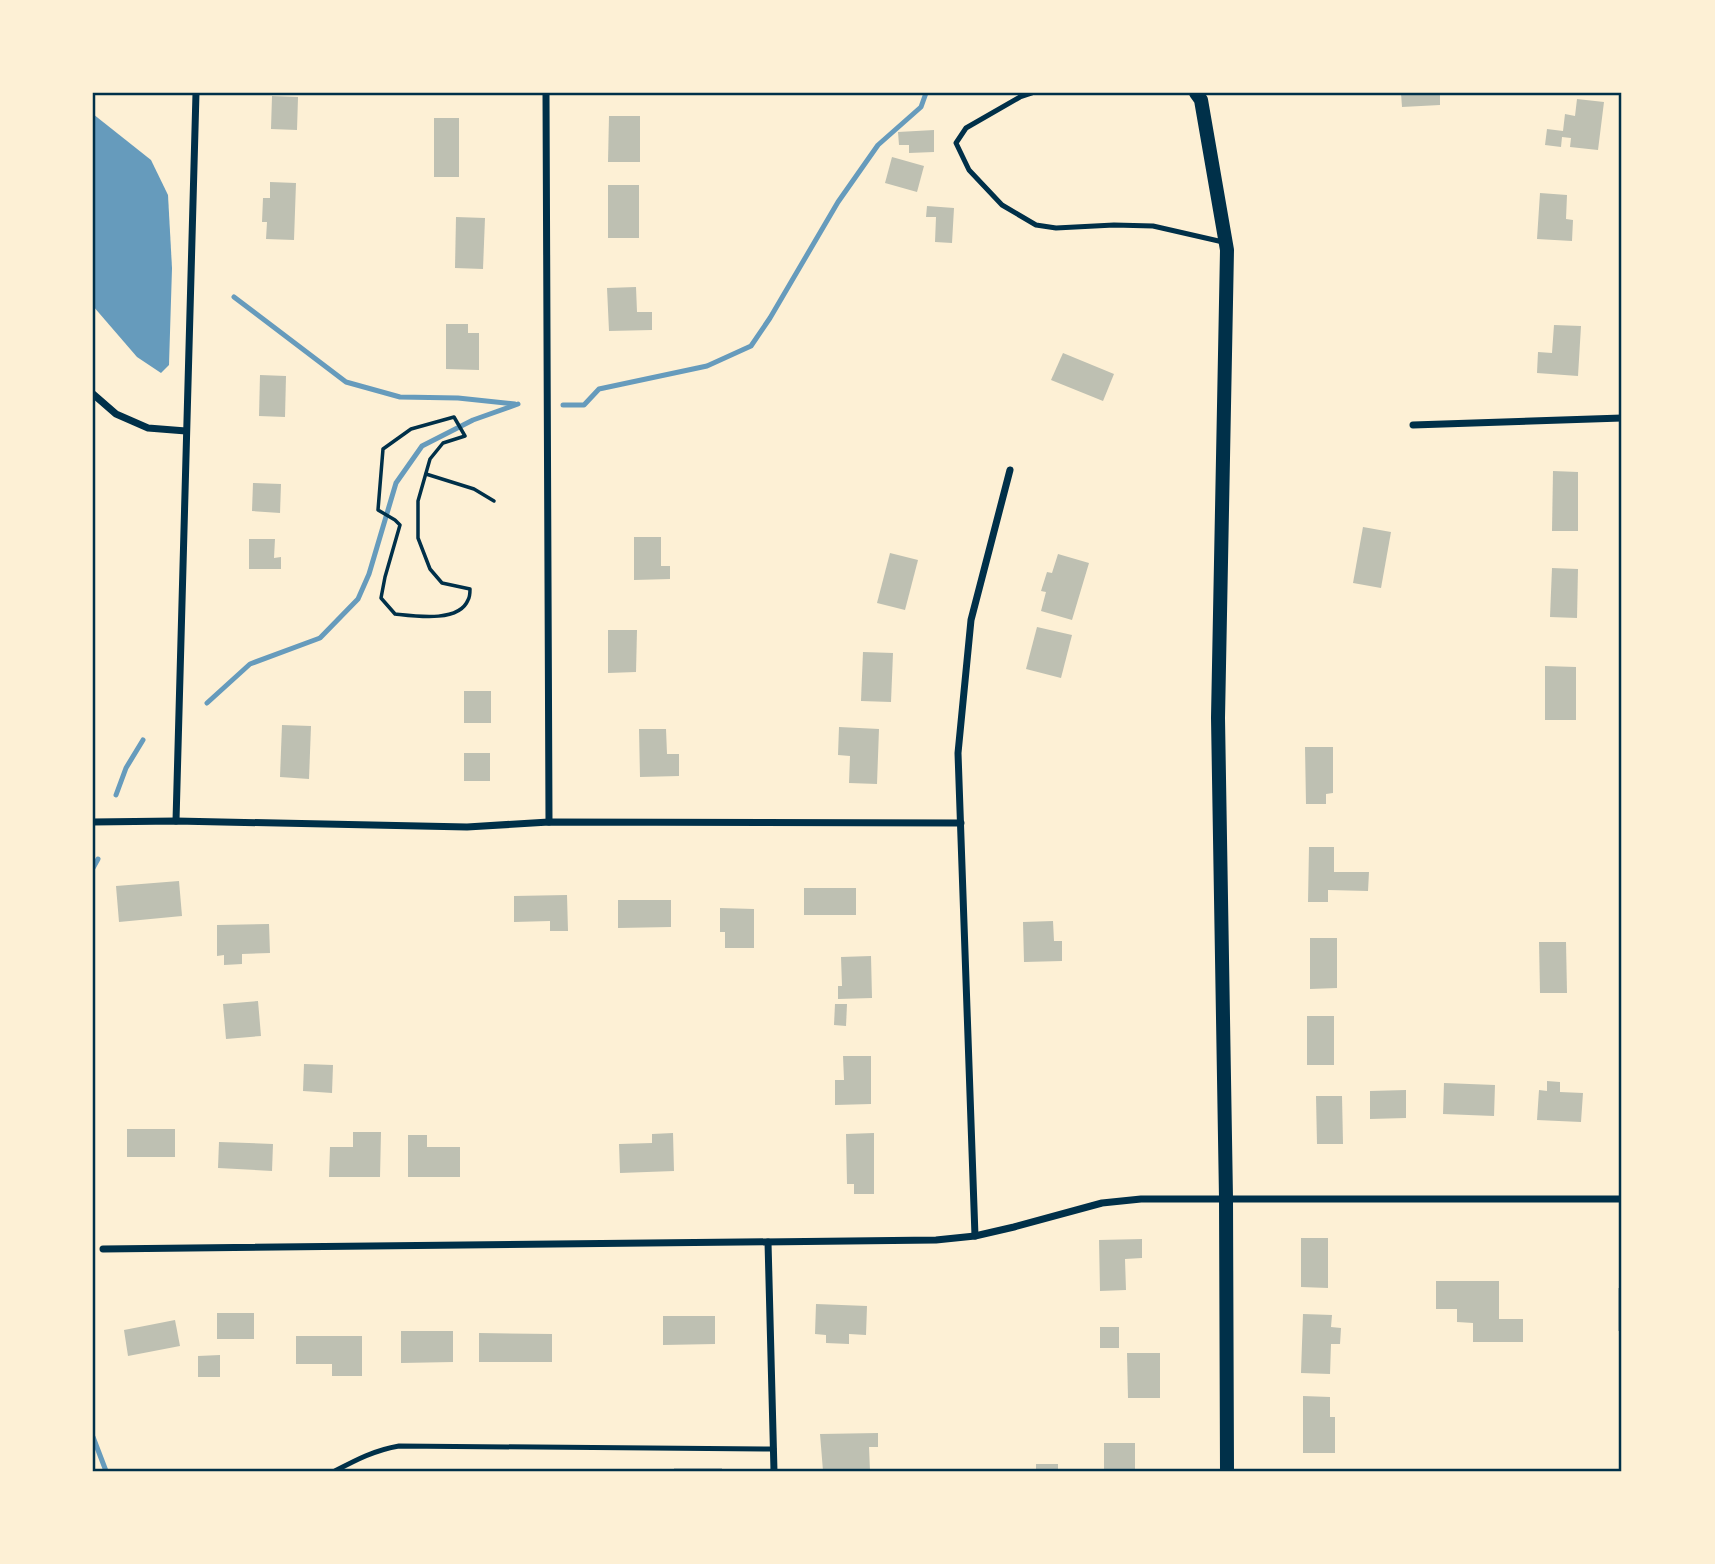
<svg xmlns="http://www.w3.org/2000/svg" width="1715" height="1564" viewBox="0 0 1715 1564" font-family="Lato,sans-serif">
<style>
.water{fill:#669bbc}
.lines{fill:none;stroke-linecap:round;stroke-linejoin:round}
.stream{stroke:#669bbc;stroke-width:5}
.building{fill:#bec0b2}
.path{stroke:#003049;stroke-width:3.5}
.service{stroke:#003049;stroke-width:5}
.minor{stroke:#003049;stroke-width:7}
.secondary{stroke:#003049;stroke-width:14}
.neatline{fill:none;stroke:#003049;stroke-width:2.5}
</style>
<rect width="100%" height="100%" fill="#fdf0d5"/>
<polygon class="water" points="93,114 151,160 168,195 172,268 169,365 161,373 137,357 93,306"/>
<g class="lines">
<g class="stream">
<polyline points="234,297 346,382 400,397 458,398 515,404"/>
<polyline points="563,405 584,405 599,389 707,366 751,346 770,318 838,202 878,145 921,107 926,93"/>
<polyline points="207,703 250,664 320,638 358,599 369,574 396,483 422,446 473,420 518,404"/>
<polyline points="116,795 126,768 143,740"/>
<polyline points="93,868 98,859"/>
<polyline points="93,1437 106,1471"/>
</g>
</g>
<g class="building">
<polygon points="1401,93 1440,93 1440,105 1402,107"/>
<polygon points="272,96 298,97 297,130 271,129"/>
<polygon points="1577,99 1604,102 1598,150 1570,147 1571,138 1562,137 1561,147 1545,145 1547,129 1563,131 1565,114 1575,116"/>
<polygon points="609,116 640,116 640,162 608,162"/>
<rect x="434" y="118" width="25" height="59"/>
<polygon points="934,130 934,152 909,153 909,145 899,145 898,132"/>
<polygon points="892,157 924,166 917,192 885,183"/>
<polygon points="270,182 296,183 294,240 266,239 267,222 262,222 263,198 270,198"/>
<rect x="608" y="185" width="31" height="53"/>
<polygon points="1540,193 1567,195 1566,219 1573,220 1572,241 1537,239"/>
<polygon points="927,206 954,208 952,243 935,242 936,217 926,217"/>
<polygon points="456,217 485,218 483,269 455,268"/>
<polygon points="636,287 637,312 652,312 652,330 609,331 607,288"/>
<polygon points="446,324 468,324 468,333 479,333 479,370 446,369"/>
<polygon points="1554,325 1581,326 1578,376 1537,373 1538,352 1552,353"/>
<polygon points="1063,353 1114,374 1103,401 1051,380"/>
<polygon points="260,375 286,376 285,417 259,416"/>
<polygon points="1553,471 1578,472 1578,531 1552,531"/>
<polygon points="253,483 281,484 280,513 252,511"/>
<polygon points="1363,527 1391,532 1381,588 1353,583"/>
<polygon points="634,537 661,537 661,566 670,566 670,579 634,580"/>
<polygon points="249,539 275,539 274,558 281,557 281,569 249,569"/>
<polygon points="890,553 918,560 905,610 877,603"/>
<polygon points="1058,554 1089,563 1072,620 1041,611 1046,592 1041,591 1047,572 1052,573"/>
<polygon points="1552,568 1578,569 1577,618 1550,617"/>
<polygon points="1037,627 1072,635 1061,678 1026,669"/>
<polygon points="608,630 637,630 636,672 608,673"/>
<polygon points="863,652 893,653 891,702 861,701"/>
<polygon points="1545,666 1576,667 1576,720 1545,720"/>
<rect x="464" y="691" width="27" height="32"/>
<polygon points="282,725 311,726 309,779 280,777"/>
<polygon points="839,727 879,729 877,784 849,783 850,756 838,755"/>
<polygon points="639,729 666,729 667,754 679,754 679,776 640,777"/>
<polygon points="1305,747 1333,747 1333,793 1326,794 1326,804 1306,804"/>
<rect x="464" y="753" width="26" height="28"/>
<polygon points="1309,847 1334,847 1334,872 1369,872 1368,891 1328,890 1328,902 1308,902"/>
<polygon points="179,881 182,916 119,922 116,886"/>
<rect x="804" y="888" width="52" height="27"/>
<polygon points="567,895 568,931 550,931 550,921 514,922 514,896"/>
<polygon points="618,900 671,900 671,927 618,928"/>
<polygon points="720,908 754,909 754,948 725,948 725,932 720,932"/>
<polygon points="1053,921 1054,941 1062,941 1062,961 1024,962 1023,922"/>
<polygon points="269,924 270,953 242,954 242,964 224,965 224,955 217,956 217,925"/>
<polygon points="1310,938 1337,938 1337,988 1310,989"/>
<polygon points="1539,942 1566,942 1567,993 1540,993"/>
<polygon points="871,956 872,998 838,999 838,986 842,986 841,957"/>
<polygon points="258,1001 261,1036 226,1039 223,1004"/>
<polygon points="835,1004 847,1004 846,1026 834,1025"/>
<rect x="1307" y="1016" width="27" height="49"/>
<polygon points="843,1056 871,1056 871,1104 835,1105 835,1080 844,1080"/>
<polygon points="304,1064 333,1065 332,1093 303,1091"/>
<polygon points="1547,1081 1560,1082 1560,1092 1583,1093 1581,1122 1537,1120 1539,1090 1547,1091"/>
<polygon points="1444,1083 1495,1085 1494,1116 1443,1114"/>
<polygon points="1406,1090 1406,1118 1370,1119 1370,1091"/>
<polygon points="1316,1096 1342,1096 1343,1144 1317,1144"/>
<rect x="127" y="1129" width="48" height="28"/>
<polygon points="353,1132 381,1132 380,1177 329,1177 330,1147 353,1147"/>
<polygon points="673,1133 674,1171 620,1173 619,1144 652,1143 652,1134"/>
<polygon points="874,1133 874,1194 854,1194 854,1184 847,1184 846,1134"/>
<polygon points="408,1135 427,1135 427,1147 460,1147 460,1177 408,1177"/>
<polygon points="219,1142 273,1144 272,1171 218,1168"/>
<polygon points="1301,1238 1328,1238 1328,1288 1301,1287"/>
<polygon points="1142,1239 1142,1258 1125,1259 1126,1290 1100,1291 1099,1240"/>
<polygon points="1436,1281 1499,1281 1499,1319 1523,1319 1523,1342 1473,1342 1473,1323 1457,1322 1457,1309 1436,1309"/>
<rect x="1618" y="1288" width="4" height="43"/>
<polygon points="816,1304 867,1306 866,1335 849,1334 849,1344 826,1343 826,1335 815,1334"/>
<rect x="217" y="1313" width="37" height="26"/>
<polygon points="1303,1314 1332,1315 1331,1327 1341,1328 1340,1344 1331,1344 1330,1374 1301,1373"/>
<polygon points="663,1316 715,1316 715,1344 663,1345"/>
<polygon points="175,1320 180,1346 128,1356 124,1330"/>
<rect x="1100" y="1327" width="19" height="21"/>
<polygon points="401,1331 453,1331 453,1362 401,1363"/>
<polygon points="479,1333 552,1334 552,1362 479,1362"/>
<polygon points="296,1336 362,1336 362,1376 332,1376 332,1364 296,1364"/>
<polygon points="1127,1353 1160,1353 1160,1398 1128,1398"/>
<polygon points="220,1355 220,1377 198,1377 198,1356"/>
<polygon points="1303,1396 1330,1397 1330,1417 1335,1417 1335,1453 1303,1453"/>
<polygon points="878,1433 878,1447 869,1447 870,1471 823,1471 820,1434"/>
<rect x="1104" y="1443" width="31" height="28"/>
<rect x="1036" y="1464" width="22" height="7"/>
<rect x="674" y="1468" width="48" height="3"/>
</g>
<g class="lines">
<g class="path">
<path d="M454,417L465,436L443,443L430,459L418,501V538L430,569L442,583L470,589C470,593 470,597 468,600C459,623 414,616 395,614L381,598L385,577L400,525L395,520L378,510L383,449L411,429Z"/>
<polyline points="426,474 474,489 494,501"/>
</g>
<g class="service">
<polyline points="1032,93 1020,97 966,128 956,143 969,170 1002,205 1036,225 1056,228 1114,225 1153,226 1223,242"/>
<path d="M335,1471C356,1460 375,1450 399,1446L774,1449"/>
</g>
<g class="minor">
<polyline points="546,93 549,822"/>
<polyline points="93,394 116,414 148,428 186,431"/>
<polyline points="1413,425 1622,418"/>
<polyline points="176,821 196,93"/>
<polyline points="93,822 176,821 467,827 549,822 961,823"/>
<polyline points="975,1236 958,753 971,620 1010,470"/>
<polyline points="768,1242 774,1471"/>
<polyline points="103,1249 936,1240 975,1236 1014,1227 1102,1203 1141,1199 1622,1199"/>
</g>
<polyline class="secondary" points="1196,93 1201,100 1227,250 1218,718 1226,1198 1227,1471"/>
</g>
<rect width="1715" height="1564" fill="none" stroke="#fdf0d5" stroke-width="189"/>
<rect x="94" y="94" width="1526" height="1376" class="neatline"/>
</svg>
